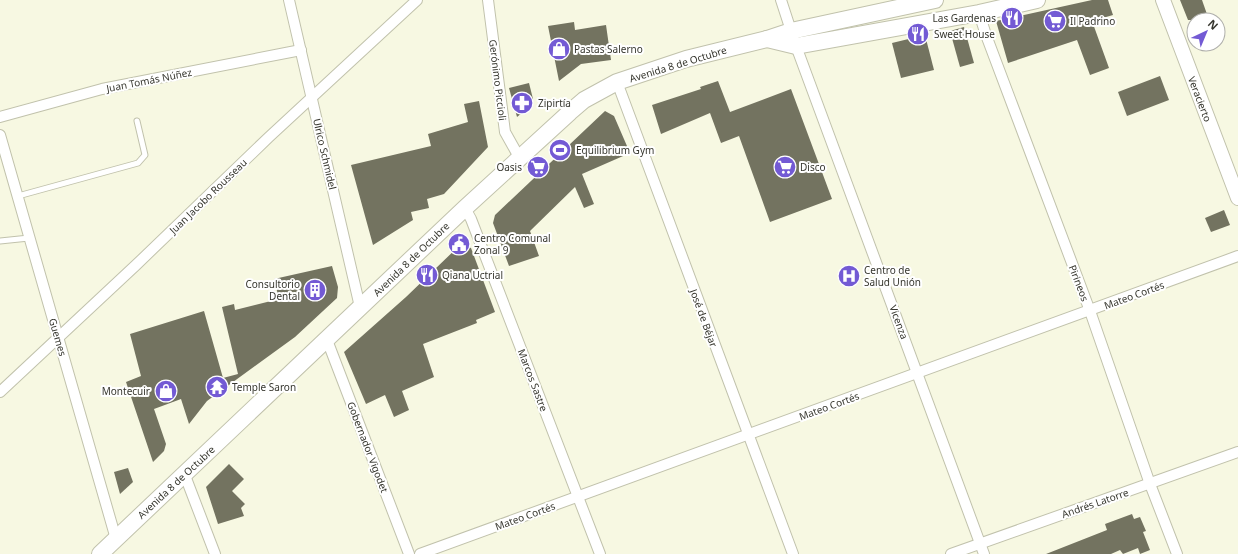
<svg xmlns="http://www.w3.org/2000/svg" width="1238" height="554" viewBox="0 0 1238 554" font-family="'Noto Sans',sans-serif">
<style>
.building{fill:#737360}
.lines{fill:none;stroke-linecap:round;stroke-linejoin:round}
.lane-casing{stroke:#c1c2ac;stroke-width:7}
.street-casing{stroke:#c1c2ac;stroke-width:12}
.secondary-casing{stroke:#c1c2ac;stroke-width:16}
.primary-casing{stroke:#c1c2ac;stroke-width:18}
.lane{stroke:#fff;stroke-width:5}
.street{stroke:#fff;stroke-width:10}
.secondary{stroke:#fff;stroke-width:14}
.primary{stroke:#fff;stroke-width:16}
.labels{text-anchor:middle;stroke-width:4;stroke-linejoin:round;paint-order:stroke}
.poi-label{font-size:10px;fill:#36362e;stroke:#fff;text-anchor:start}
.street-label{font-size:10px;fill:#36362e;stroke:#fff}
</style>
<rect width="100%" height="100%" fill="#f7f8e2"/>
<g class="building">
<polygon points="1092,0 1108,0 1113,15 1092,21 1109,68 1090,75 1077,40 1008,63 996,21"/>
<polygon points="1180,0 1202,0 1209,20 1188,20"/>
<polygon points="574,22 575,30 606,25 611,60 581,64 559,81 548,26"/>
<polygon points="964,27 974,63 960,67 950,31"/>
<polygon points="925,35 934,70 901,78 892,43"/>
<polygon points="1160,76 1169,100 1127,116 1118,92"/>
<polygon points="718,81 730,112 791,89 832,199 770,222 739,136 721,143 710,113 661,134 652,105 701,89 700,87"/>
<polygon points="529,83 533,99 528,108 517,117 509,88"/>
<polygon points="479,101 488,147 444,194 427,199 429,208 411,212 413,220 373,245 351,165 431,146 428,134 468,122 464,104"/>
<polygon points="605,111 614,116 630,153 582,174 594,204 584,208 575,187 530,231 539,256 509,266 493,223 495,215"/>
<polygon points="1224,210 1230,225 1211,232 1205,218"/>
<polygon points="461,244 471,248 495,312 476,320 477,323 423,344 434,377 402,391 409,410 394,417 385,395 366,404 344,352 406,297"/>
<polygon points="332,266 338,287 337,298 295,337 207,401 189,424 181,399 154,409 166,444 164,451 153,462 126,382 141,376 130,334 204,311 223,378 238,374 222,307 234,304 235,310 279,299 274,279"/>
<polygon points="229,464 244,479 232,491 245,504 241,508 244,516 218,524 206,487"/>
<polygon points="128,468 133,482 120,494 114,472"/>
<polygon points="1132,514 1134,519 1140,517 1146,531 1143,532 1150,550 1140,554 1138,548 1123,554 1120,550 1111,554 1046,554 1107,530 1105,524"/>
</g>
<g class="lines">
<g class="lane-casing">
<g id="lane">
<polyline points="18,196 138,163 145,155 137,121"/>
<polyline points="0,241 29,238"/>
</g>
</g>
<g class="street-casing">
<g id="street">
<polyline points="289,0 360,307"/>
<polyline points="488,0 505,132 519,157"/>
<polyline points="781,0 796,46 984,554"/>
<polyline points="979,13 986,35 1090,311 1150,484 1177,554"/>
<polyline points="617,82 793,554"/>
<polyline points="0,117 102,89 301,50"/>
<polyline points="0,135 116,539"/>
<polyline points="465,208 471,219 600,554"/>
<polyline points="327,340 409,554"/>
<polyline points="0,392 136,265 269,137 417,0"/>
<polyline points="184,473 215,554"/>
<polyline points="420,554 1238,256"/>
<polyline points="951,554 1238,452"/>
</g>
</g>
<g class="secondary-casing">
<polyline id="secondary" points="1163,0 1238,198"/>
</g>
<g class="primary-casing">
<g id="primary">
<polyline points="767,39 796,46 979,13 1037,0"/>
<polyline points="100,554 465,208 570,112 584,100 617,82 686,59 767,39 791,31 935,0"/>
</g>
</g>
<use href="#lane" class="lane"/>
<use href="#street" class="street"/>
<use href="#secondary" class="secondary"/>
<use href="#primary" class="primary"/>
</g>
<defs>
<g id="restaurant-disc" transform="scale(1.15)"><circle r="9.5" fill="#735ad4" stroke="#fff"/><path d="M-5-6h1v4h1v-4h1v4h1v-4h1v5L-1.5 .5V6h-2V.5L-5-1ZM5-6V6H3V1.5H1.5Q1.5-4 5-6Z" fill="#fff"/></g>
<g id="supermarket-disc" transform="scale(1.15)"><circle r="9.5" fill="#735ad4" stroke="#fff"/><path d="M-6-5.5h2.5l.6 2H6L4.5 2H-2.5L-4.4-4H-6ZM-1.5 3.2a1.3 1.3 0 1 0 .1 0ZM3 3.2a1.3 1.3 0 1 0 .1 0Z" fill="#fff"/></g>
<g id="shop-disc" transform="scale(1.15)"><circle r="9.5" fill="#735ad4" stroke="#fff"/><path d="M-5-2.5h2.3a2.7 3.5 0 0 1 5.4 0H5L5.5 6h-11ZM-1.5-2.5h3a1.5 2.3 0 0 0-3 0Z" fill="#fff"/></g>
<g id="pharmacy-disc" transform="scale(1.15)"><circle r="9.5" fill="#735ad4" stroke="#fff"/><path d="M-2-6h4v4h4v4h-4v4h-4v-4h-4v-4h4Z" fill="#fff"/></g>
<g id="stadium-disc" transform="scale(1.15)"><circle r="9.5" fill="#735ad4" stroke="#fff"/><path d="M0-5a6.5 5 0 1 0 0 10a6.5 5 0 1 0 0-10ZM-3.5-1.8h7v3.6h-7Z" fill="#fff"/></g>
<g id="civic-disc" transform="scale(1.15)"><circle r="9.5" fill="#735ad4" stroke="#fff"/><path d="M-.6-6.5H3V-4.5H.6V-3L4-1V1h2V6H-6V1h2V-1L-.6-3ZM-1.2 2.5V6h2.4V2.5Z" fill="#fff"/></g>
<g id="hospital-disc" transform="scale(1.15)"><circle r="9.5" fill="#735ad4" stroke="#fff"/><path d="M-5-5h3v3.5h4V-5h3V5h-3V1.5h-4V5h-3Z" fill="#fff"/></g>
<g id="building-disc" transform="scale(1.15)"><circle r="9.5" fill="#735ad4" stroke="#fff"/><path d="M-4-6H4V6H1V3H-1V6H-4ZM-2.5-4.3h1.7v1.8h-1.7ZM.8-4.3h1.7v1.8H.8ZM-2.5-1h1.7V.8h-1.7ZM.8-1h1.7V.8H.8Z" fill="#fff"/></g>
<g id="temple-disc" transform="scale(1.15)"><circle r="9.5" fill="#735ad4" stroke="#fff"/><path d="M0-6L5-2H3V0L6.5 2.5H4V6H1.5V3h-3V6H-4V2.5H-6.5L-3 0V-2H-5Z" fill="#fff"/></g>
</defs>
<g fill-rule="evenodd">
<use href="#restaurant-disc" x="1012" y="18"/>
<use href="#supermarket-disc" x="1055" y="21"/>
<use href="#restaurant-disc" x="918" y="34"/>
<use href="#shop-disc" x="559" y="49"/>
<use href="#pharmacy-disc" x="522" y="103"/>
<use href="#stadium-disc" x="560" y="150"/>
<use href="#supermarket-disc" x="538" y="167"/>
<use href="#supermarket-disc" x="785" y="167"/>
<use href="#civic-disc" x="459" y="244"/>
<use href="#restaurant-disc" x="427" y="275"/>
<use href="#hospital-disc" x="849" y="276"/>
<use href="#building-disc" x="315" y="290"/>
<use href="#temple-disc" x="217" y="387"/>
<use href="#shop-disc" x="166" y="391"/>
</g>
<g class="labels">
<g class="poi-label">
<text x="996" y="22" text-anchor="end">Las Gardenas</text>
<text x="1070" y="25">Il Padrino</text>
<text x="934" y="38">Sweet House</text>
<text x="574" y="53">Pastas Salerno</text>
<text x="538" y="107">Zipirtía</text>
<text x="576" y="154">Equilibrium Gym</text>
<text x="522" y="171" text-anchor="end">Oasis</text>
<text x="800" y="171">Disco</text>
<text x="474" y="242">Centro Comunal<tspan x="474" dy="12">Zonal 9</tspan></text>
<text x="864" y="274">Centro de<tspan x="864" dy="12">Salud Unión</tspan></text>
<text x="442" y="279">Qiana Uctrial</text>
<text x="300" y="288" text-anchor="end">Consultorio<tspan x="300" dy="12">Dental</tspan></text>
<text x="232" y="391">Temple Saron</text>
<text x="150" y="395" text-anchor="end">Montecuir</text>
</g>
<g class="street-label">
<text transform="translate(678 64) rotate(-17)" y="4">Avenida 8 de Octubre</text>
<text transform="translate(149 80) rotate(-11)" y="4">Juan Tomás Núñez</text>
<text transform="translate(498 80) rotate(83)" y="4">Gerónimo Piccioli</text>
<text transform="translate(1200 99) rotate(69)" y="4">Veracierto</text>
<text transform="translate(325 154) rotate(77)" y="4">Ulrico Schmidel</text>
<text transform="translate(208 196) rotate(-44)" y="4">Juan Jacobo Rousseau</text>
<text transform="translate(411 259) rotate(-44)" y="4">Avenida 8 de Octubre</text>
<text transform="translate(1079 283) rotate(69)" y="4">Pirineos</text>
<text transform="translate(1134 295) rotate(-20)" y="4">Mateo Cortés</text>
<text transform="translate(704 318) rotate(70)" y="4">José de Béjar</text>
<text transform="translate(899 322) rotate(70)" y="4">Vicenza</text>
<text transform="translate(58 337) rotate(74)" y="4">Guemes</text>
<text transform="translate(533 380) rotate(69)" y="4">Marcos Sastre</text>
<text transform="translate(829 406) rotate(-20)" y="4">Mateo Cortés</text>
<text transform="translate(368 447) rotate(69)" y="4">Gobernador Vigodet</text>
<text transform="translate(176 482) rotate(-43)" y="4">Avenida 8 de Octubre</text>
<text transform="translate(1095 503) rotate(-19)" y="4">Andrés Latorre</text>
<text transform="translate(525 516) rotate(-20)" y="4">Mateo Cortés</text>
</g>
</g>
<g transform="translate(1206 32) rotate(44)"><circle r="19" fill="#ffffff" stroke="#afafab"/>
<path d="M0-3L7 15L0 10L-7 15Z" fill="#735ad4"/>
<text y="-6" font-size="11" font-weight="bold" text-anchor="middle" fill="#36362e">N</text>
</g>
</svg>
